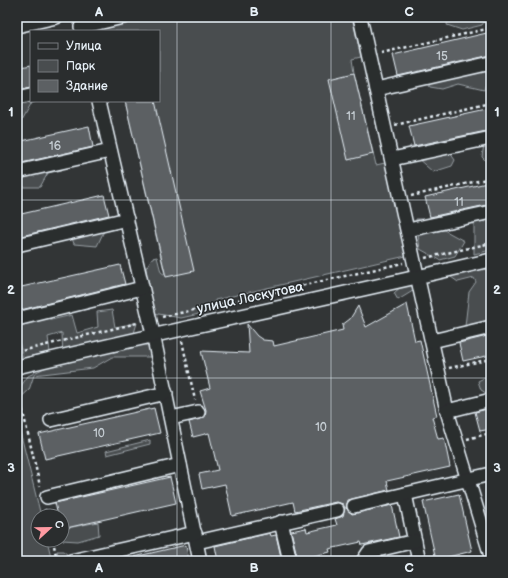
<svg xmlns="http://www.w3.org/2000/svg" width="508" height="578" viewBox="0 0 508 578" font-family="'Balsamiq Sans',sans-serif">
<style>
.green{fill:#494d4f;stroke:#989fa4}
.building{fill:#5c6063;stroke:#e8f1f8}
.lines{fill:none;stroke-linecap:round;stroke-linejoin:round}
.minor-casing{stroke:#e8f1f8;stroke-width:16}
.path{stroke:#e8f1f8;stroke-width:2.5;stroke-dasharray:3 3;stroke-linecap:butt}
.minor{stroke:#2a2d2e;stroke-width:13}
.grid{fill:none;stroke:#e8f1f8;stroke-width:1;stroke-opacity:0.55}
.labels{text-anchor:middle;stroke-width:3;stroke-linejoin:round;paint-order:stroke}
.number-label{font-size:12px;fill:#c5cdd3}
.street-label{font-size:14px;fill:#e8f1f8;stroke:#2a2d2e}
.neatline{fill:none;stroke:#e8f1f8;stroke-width:1.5}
.grid-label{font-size:13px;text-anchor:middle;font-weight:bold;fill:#e8f1f8}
</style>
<rect width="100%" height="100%" fill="#323536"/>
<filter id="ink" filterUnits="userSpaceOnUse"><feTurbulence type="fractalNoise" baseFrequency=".025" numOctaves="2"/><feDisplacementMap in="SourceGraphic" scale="8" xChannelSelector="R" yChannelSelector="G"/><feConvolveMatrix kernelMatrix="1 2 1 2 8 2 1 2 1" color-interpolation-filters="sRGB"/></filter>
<g filter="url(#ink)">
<g class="green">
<polygon points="100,17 352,17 361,57 352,59 354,73 376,165 385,163 406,256 215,300 217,310 181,318 153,313 146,268 152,258 157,257 161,272 165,275 125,101 159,101 159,31 95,31"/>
<polygon points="448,17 487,17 482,25 462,30 447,25"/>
<polygon points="481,60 488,77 484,90 458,84 442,89 430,87 422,74"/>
<polygon points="27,92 31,103 19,125 17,125 17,94"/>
<polygon points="491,135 491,166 482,157 485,137"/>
<polygon points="410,146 445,146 455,160 452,166 433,172 409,151"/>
<polygon points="64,157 62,170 48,173 40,187 22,187 17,188 17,168"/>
<polygon points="477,216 484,222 491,219 491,250 474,254 474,217"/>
<polygon points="416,219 423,219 432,232 444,230 464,241 455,256 440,260 420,249"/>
<polygon points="100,223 104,231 97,246 74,244 72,238"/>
<polygon points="488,264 489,273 491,272 491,320 465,326 469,292 476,282 474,278 458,282 451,277 452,273"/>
<polygon points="413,282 416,289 398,300 394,293 403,285"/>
<polygon points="50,308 51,320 72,315 77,333 98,327 97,312 112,310 115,327 137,323 134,333 100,345 151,344 153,357 112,357 93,368 34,375 29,390 17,401 17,389 21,386 28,376 63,359 62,333 48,337 50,352 23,358 17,333 17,315"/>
<polygon points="488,376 491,378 491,396 481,390 478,381"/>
<polygon points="17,419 41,516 38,516 38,540 47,540 52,561 17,561"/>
<polygon points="150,440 150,444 107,455 106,451"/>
<polygon points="98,522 99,535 78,541 62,540 62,529"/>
<polygon points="57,551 63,551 68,555 69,561 60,561"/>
</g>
<g class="building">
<polygon points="491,32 491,55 398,76 393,55"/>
<polygon points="31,65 31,87 17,90 17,68"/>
<polygon points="354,73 373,154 348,160 329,79"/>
<polygon points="125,101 155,101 194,271 166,277"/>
<polygon points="491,108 491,130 414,146 409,126"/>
<polygon points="89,126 93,147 17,164 17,142"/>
<polygon points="491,182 491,204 430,217 425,197"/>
<polygon points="104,195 109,215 17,237 17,215"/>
<polygon points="120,265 125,284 17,311 17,288"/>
<polygon points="407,304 415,341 420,340 437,416 432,417 438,439 444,438 450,467 387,481 389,490 348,500 346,508 352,514 392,505 399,537 362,545 361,542 329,549 330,552 298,560 291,531 306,528 307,532 337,525 335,519 343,516 345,508 343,504 336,502 295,511 293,502 232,516 225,484 202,489 199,474 218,470 209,433 193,437 189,422 205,417 206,410 200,391 210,388 201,351 249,353 247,324 257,336 263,340 273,341 274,346 343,330 342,325 350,319 358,306 366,327"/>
<polygon points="491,335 491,355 463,361 459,343"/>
<polygon points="154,408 160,433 45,459 39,434"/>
<polygon points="491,408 491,429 480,431 475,412"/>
<polygon points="170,477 176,503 62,529 62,516 58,516 55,503"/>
<polygon points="459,494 472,551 436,560 423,502"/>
<polygon points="270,533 271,536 276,535 282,561 218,561 215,546"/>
<polygon points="186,545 189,561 134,561 134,557"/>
</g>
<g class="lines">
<g class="minor-casing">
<g id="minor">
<polyline points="360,17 447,411 491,556"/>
<polyline points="17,26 56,17"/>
<polyline points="81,27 123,17"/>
<polyline points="376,89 491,63"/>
<polyline points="17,98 31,95"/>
<polyline points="99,101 153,334 200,561"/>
<polyline points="392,159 491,138"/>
<polyline points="17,172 110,151"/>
<polyline points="408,230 491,212"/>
<polyline points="17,245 127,219"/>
<polyline points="17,319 142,288"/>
<polyline points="432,341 491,327"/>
<path d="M17,367C175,329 333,297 491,260"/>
<polyline points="447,411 491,400"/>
<polyline points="171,418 198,412"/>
<polyline points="51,420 166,393"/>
<polyline points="405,494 419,561"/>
<polyline points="47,497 180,465"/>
<polyline points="354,506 491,474"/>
<polyline points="281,522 290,561"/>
<polyline points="197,542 337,510"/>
<polyline points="71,561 195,533"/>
<polyline points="363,561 369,552 415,541"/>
</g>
</g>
<g class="path">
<polyline points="381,53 491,28"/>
<polyline points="395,125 491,103"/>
<polyline points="411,196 491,178"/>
<polyline points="425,258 491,243"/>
<polyline points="162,317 403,263"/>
<polyline points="182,341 195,400"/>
<polyline points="17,352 137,323"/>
<polyline points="449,368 491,359"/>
<polyline points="17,386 40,486"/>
<polyline points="467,439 491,433"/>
<polyline points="45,509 47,516"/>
<polyline points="53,540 57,561"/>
</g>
<use href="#minor" class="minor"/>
</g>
</g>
<path class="grid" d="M177,17V561M331,17V561M17,200H491M17,378H491"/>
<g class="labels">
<g class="number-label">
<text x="442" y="60">15</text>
<text x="351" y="120">11</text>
<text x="55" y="150">16</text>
<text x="459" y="206">11</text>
<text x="321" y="431">10</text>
<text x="99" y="437">10</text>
</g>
<g class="street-label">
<text transform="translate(250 297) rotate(-12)" y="5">улица Лоскутова</text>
</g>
</g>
<rect width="508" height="578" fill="none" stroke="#2a2d2e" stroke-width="44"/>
<rect x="30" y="30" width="130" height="72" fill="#2a2d2e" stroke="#767b7f"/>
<rect x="38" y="43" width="20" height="6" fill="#2a2d2e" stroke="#767b7f"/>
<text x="66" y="50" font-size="12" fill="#e8f1f8">Улица</text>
<rect x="38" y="60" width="20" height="12" fill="#494d4f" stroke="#767b7f"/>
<text x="66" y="70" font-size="12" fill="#e8f1f8">Парк</text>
<rect x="38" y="80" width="20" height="12" fill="#5c6063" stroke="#767b7f"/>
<text x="66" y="90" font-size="12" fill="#e8f1f8">Здание</text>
<g transform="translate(50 528) rotate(68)"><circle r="19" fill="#2a2d2e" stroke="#767b7f"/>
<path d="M0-3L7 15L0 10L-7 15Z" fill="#ff9aa2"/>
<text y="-6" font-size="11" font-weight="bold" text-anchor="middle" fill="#e8f1f8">С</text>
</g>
<rect x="22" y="22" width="464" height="534" class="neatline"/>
<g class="grid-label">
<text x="99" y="16">A</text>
<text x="254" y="16">B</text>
<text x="409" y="16">C</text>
<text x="11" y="116">1</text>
<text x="497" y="116">1</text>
<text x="11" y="294">2</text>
<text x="497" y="294">2</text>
<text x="11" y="472">3</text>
<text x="497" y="472">3</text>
<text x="99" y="572">A</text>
<text x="254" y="572">B</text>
<text x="409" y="572">C</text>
</g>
</svg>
